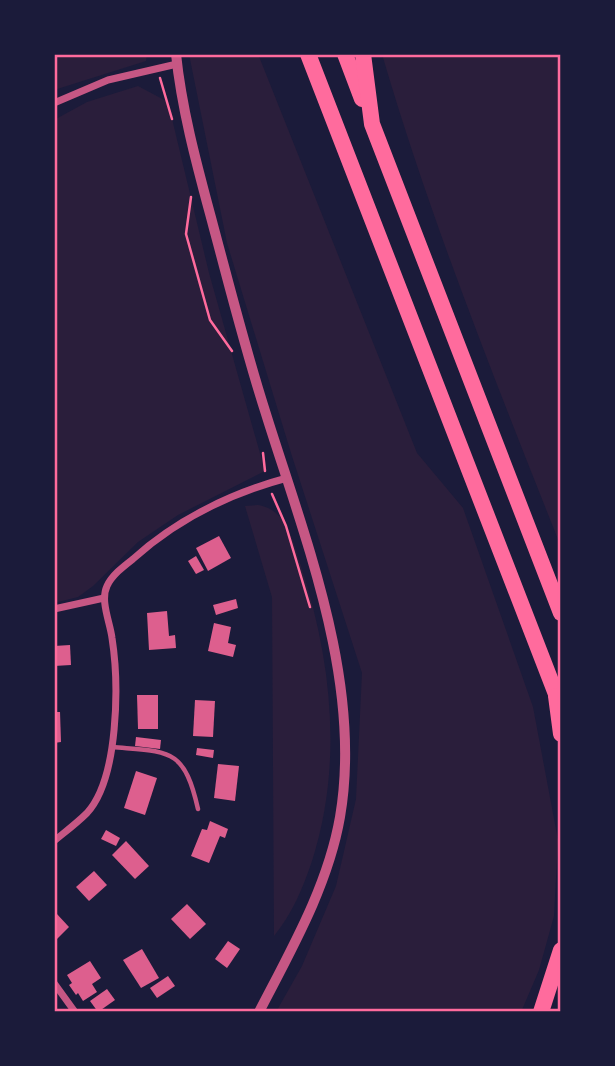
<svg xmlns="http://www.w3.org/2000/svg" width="615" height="1066" viewBox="0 0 615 1066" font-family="Roboto,sans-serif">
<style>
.green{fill:#2a1e3b}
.building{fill:#dd5f8e}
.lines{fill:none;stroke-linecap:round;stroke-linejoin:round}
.path{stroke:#ff6b9d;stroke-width:2.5}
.service{stroke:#c65784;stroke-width:4.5}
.minor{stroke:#c65784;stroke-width:7}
.tertiary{stroke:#c65784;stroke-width:10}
.motorway{stroke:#ff6b9d;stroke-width:16}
.neatline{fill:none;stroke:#ff6b9d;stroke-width:2.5}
</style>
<rect width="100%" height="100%" fill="#1b1b3a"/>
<g class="green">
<polygon points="54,54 147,54 146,61 54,90"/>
<polygon points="189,54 258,54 417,453 463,508 533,707 558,840 554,916 539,970 521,1012 276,1012 302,966 336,886 356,799 362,673 291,453 227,243"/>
<path d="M382,54H561V547C497,385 431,222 382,54Z"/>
<polygon points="138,86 168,102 209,273 265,471 178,515 138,542 93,586 78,597 54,603 54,120 87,102"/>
<path d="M258,505C288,510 293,542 301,566C332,662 343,764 312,861C303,888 292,914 274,936L272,597L245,506Z"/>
</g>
<g class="building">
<polygon points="219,536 231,558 208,571 196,548"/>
<polygon points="196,556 204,570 196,574 188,561"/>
<polygon points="236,599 238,608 216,615 213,605"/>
<polygon points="167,611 169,636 175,635 176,648 149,650 147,613"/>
<polygon points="214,623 231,627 228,643 236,645 233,657 208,651"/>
<polygon points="70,645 71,665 54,666 54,646"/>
<polygon points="137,695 158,695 158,729 138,729"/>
<polygon points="195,700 215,701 213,737 193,736"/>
<polygon points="54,712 60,712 61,742 54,743"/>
<polygon points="136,737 161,740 160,749 135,746"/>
<polygon points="197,748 214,750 213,758 196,755"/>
<polygon points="218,764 239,766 235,801 214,798"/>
<polygon points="136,771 157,778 145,815 124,808"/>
<polygon points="210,821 228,829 225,838 220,836 209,863 191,856 202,829 207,830"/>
<polygon points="106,830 120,838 116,846 101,839"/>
<polygon points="126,841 149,866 135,879 112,855"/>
<polygon points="94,871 107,885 89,901 76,887"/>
<polygon points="187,904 206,924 190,939 171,919"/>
<polygon points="56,913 69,927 54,942 54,915"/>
<polygon points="228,941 240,949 227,968 215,959"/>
<polygon points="142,949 159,978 141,988 123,960"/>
<polygon points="90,961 101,978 92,984 97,992 83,1001 78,993 76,995 69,985 72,983 67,975"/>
<polygon points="168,976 175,986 157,998 150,988"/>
<polygon points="107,989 115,1000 98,1012 90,1001"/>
</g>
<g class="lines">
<g class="path">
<polyline points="160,78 172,119"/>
<polyline points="191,197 186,234 210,320 232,351"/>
<polyline points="263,453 265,471"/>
<polyline points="272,494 286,526 310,607"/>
</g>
<path class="service" d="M112,747C169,752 184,747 198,809"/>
<g class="minor">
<polyline points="54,103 108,80 177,64"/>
<polyline points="54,609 104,598"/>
<path d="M54,841C65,832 77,823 87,813C119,778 119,683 112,638C110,622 100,601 107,586C112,575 124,566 133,559C176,520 231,493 287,478"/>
<polyline points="54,983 75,1012"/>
</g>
<path class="tertiary" d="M176,54C182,112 198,169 213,225C230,288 246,352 266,414C305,539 363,683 340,817C328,886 291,950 259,1012"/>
<g class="motorway">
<polyline points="308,54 561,707"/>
<polyline points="345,54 362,99"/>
<polyline points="363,54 372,124 561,613"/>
<polyline points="556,696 561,734"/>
<polyline points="541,1012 561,950"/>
</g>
</g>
<rect width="615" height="1066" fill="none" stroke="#1b1b3a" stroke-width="112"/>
<rect x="56" y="56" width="503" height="954" class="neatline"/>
</svg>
